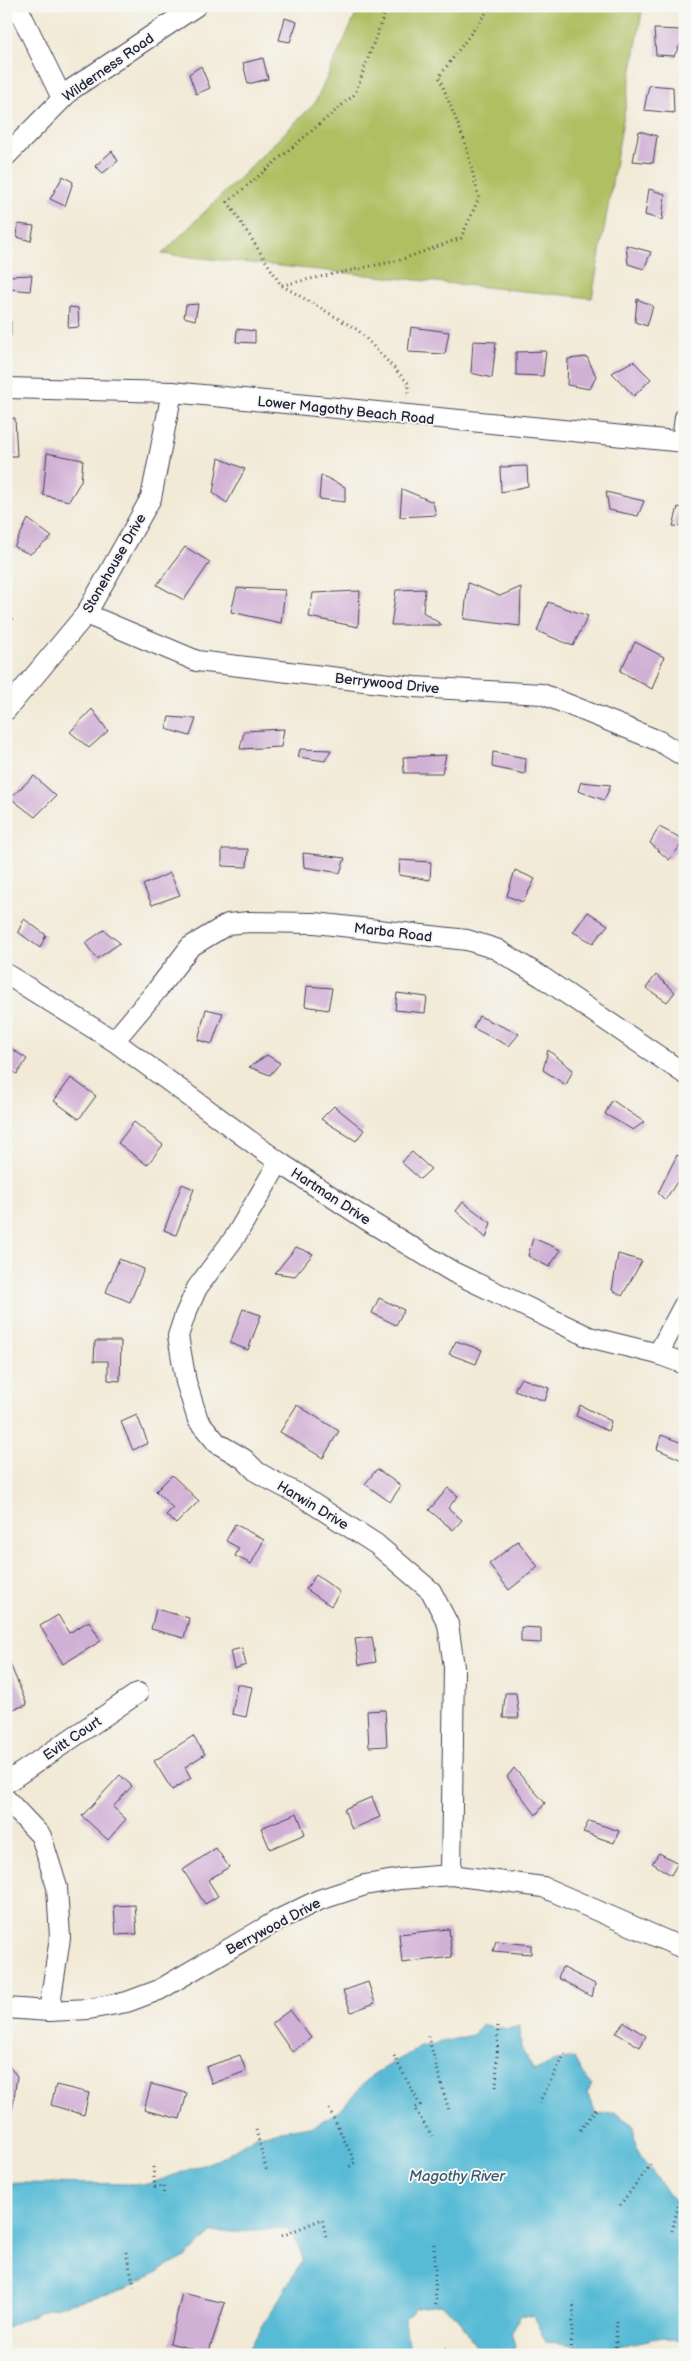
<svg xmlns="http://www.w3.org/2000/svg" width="691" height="2361" viewBox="0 0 691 2361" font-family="'Balsamiq Sans',sans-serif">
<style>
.green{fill:#afbf62;stroke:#68704e}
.water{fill:#58bbd6;stroke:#3d6e88}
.building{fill:#d1b0d5}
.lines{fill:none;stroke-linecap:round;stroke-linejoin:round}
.minor-casing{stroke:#414052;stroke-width:22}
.path{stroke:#414052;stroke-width:3;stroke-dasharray:1 4;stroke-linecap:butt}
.minor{stroke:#fff;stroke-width:20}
.labels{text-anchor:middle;stroke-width:4;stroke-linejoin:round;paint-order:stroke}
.street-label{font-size:14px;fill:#22223b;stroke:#f6f6f2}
.water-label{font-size:15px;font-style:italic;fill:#355871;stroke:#f6f6f2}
</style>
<rect width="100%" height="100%" fill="#f6f6f2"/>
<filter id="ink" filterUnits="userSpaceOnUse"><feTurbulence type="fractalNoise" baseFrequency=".02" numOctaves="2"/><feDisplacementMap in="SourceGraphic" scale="10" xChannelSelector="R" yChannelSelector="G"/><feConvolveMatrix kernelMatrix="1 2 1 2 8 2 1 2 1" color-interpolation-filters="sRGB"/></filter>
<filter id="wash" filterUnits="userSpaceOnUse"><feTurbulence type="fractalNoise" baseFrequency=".0096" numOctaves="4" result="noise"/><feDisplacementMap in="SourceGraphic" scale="20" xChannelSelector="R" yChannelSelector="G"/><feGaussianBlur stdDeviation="1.12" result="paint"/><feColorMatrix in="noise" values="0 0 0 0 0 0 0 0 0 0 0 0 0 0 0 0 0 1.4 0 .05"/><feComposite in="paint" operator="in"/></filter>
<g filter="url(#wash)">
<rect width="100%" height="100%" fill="#f2ead7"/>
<polygon class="green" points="360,6 643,6 592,298 162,254 315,103"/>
<polygon class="water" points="483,2025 508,2029 520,2026 521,2048 534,2071 552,2062 574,2058 582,2073 592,2085 587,2093 597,2115 615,2113 633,2125 636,2148 642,2159 676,2202 685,2204 685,2342 663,2337 599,2350 560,2343 546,2342 533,2316 521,2315 511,2332 515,2347 512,2355 481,2355 457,2316 441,2305 416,2308 405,2319 409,2355 245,2355 302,2261 299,2244 286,2228 211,2233 187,2256 124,2290 46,2309 6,2327 6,2183 149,2184 219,2159 258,2135 315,2125 339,2111 369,2078 391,2064 421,2047 472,2035"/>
<g id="blocks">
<g class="building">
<polygon points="285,18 297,22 290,42 279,40"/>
<polygon points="654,29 685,30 685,36 674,56 656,55"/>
<polygon points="263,58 268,79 248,84 243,63"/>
<polygon points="201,66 210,88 196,94 189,74"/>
<polygon points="649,85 673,87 674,113 644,110"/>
<polygon points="639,131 657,136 653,163 633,161"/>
<polygon points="112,151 118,161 103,173 95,166"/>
<polygon points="63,176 73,182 65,206 50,199"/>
<polygon points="649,189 665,194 662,220 645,215"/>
<polygon points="18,224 34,226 31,241 17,237"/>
<polygon points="626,245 651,252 644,269 628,264"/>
<polygon points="32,275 30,291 8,289 8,276"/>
<polygon points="637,299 653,306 647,326 635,322"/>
<polygon points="198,304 195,320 184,317 186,305"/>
<polygon points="69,307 78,308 79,327 68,328"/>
<polygon points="11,321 11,336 6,336 6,323"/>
<polygon points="411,327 449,332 445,354 408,352"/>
<polygon points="237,329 255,331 255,343 236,342"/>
<polygon points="473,341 496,342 492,378 471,373"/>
<polygon points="546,351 543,376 516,375 516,352"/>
<polygon points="587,357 596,376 590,389 567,385 568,359"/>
<polygon points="633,361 651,379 634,396 612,373"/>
<polygon points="15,418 17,456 6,456 6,419"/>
<polygon points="47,453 83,460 81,481 69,501 43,495"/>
<polygon points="219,458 245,469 227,503 213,493"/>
<polygon points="527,466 528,486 501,492 500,467"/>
<polygon points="321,475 345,487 345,502 319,499"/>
<polygon points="402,489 433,502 436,515 400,517"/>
<polygon points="606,492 644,501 638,516 609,510"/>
<polygon points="678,507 685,509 685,527 673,526"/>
<polygon points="28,519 52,537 30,554 14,547"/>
<polygon points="185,547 210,562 184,600 157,585"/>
<polygon points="468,583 500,596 521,587 520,626 464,619"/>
<polygon points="237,588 285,590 281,623 231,612"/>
<polygon points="425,589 423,612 442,625 391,625 396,590"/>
<polygon points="360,591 358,627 309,617 313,593"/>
<polygon points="548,602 588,616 573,646 537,631"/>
<polygon points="6,612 13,619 6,626"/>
<polygon points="635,642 664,657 652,689 620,671"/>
<polygon points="92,709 108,731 89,748 70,732"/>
<polygon points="169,717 196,719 190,736 166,729"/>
<polygon points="284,729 281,747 240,749 244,731"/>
<polygon points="300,749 331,750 325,761 298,757"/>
<polygon points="493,752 526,758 525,774 492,767"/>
<polygon points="446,755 442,773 404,773 403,757"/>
<polygon points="34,776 56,796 35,817 10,798"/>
<polygon points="581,782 611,785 604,800 578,791"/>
<polygon points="659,827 685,840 669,860 650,843"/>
<polygon points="222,849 248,849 247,867 222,866"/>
<polygon points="303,853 345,858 340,873 304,867"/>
<polygon points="400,860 431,862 430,880 399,875"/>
<polygon points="515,870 535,879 523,902 507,896"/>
<polygon points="170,873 180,895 152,905 143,885"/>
<polygon points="588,912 608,925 593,943 573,932"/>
<polygon points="24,919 46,935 40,948 18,932"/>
<polygon points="104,930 120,943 97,959 85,943"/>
<polygon points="656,975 675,992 667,1002 646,988"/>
<polygon points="307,986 332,988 328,1010 305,1006"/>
<polygon points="397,993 427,997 425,1013 395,1010"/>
<polygon points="206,1009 223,1013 212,1044 198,1040"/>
<polygon points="479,1016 519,1034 509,1046 473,1028"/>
<polygon points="6,1045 27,1059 17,1074 6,1067"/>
<polygon points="548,1050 573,1070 566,1085 543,1070"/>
<polygon points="267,1055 280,1063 270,1075 249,1067"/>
<polygon points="71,1078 96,1096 79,1119 54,1101"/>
<polygon points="612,1100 644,1122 633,1130 605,1114"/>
<polygon points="334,1106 364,1130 356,1141 321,1119"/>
<polygon points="134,1122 163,1145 147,1165 118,1143"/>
<polygon points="412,1152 431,1169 420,1179 401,1162"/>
<polygon points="677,1155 685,1159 685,1170 665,1200 658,1193"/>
<polygon points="182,1184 194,1189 176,1235 164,1230"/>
<polygon points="463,1202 491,1223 486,1238 456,1211"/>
<polygon points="533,1238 561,1250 549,1267 528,1256"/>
<polygon points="296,1247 313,1254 295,1276 275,1273"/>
<polygon points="618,1254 642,1261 622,1296 612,1290"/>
<polygon points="119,1259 144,1269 130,1302 106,1292"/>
<polygon points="379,1298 404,1310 396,1325 372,1313"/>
<polygon points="243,1309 261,1315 248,1350 230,1343"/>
<polygon points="95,1341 121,1341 120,1381 108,1380 108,1361 94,1361"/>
<polygon points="456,1341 482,1350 476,1364 449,1354"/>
<polygon points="6,1367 10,1367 11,1411 6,1411"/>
<polygon points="521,1378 549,1388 545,1401 514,1390"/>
<polygon points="297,1405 339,1431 323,1458 280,1432"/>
<polygon points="580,1405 611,1421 608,1431 576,1416"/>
<polygon points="137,1415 148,1443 133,1450 121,1422"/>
<polygon points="661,1435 685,1444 684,1461 657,1449"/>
<polygon points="377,1469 401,1486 390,1502 365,1484"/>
<polygon points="172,1475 199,1501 176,1524 166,1515 173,1508 156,1491"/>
<polygon points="448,1488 458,1496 448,1508 462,1520 453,1530 429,1510"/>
<polygon points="235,1524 264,1540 251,1564 235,1556 239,1548 226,1541"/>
<polygon points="518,1541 538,1567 509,1590 489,1564"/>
<polygon points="316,1575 340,1592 331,1606 306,1589"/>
<polygon points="156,1609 189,1618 184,1638 151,1629"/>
<polygon points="58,1615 69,1633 89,1621 101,1641 63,1664 40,1626"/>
<polygon points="521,1627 541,1628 541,1643 521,1642"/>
<polygon points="372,1637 376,1662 359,1665 355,1639"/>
<polygon points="242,1648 246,1665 234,1669 230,1651"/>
<polygon points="6,1661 9,1661 27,1705 6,1711"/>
<polygon points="237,1684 252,1687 246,1717 232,1714"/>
<polygon points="505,1693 516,1693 519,1718 503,1718"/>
<polygon points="385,1710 387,1746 369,1747 367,1711"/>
<polygon points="193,1736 205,1754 185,1767 191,1778 172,1790 154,1761"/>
<polygon points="514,1768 545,1803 536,1815 507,1777"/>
<polygon points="120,1775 132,1786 113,1807 126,1819 108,1840 82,1816"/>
<polygon points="372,1797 380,1817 352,1829 344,1809"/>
<polygon points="297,1813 305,1834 270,1849 261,1828"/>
<polygon points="589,1821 619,1831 614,1843 583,1832"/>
<polygon points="216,1848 229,1867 208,1880 218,1896 205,1904 183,1870"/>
<polygon points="659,1853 678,1863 671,1875 652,1863"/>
<polygon points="135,1905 137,1934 116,1935 114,1906"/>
<polygon points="449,1929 452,1957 402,1963 399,1934"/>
<polygon points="496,1941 531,1945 531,1954 493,1951"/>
<polygon points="562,1967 595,1984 592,1997 558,1978"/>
<polygon points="368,1982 375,2003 351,2012 343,1991"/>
<polygon points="290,2010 311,2038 292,2052 272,2023"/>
<polygon points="624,2022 646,2036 640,2047 616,2033"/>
<polygon points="240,2055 246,2071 212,2084 206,2067"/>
<polygon points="8,2065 17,2076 12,2113 6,2113 6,2070"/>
<polygon points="151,2084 187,2093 180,2119 144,2110"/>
<polygon points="56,2085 89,2093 84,2115 51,2105"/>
<polygon points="182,2293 225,2303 208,2354 170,2343"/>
<polygon points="445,2348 448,2355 431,2355"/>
</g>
</g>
</g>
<g filter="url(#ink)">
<use href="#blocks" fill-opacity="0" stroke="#414052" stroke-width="1"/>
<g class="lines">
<g class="minor-casing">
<g id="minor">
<polyline points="17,6 62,98"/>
<polyline points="6,156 72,89 196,6"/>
<polyline points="6,388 172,392 685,442"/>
<polyline points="682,442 685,417"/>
<polyline points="86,614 197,661 414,687 542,694 659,741 685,757"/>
<polyline points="6,710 86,614 151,498 172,392"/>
<polyline points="6,974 114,1041 279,1162 367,1220 453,1272 589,1337 658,1354 685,1364"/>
<polyline points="114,1041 157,990 190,947 228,924 249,922 315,923 467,940 496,949 542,977 685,1074"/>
<polyline points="279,1162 235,1237 197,1288 185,1315 178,1336 186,1382 198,1420 217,1443 244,1459 257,1472 271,1480 298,1494 376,1544 431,1591 448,1624 454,1667 451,1875"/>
<polyline points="658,1354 685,1303"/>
<polyline points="6,1783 138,1693"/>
<polyline points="6,1799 41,1836 57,1887 60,1938 49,2011"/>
<polyline points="6,2008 49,2011 89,2009 127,2002 159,1990 278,1920 319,1900 365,1885 400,1879 451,1875 543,1887 685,1949"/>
</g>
</g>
<g class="path">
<polyline points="387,6 355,94 228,202 281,285 358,330 409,384 408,394"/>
<polyline points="282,285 400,260 461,238 479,198 465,142 439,77 491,6"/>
<polyline points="428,2036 449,2111"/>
<polyline points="394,2056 420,2105 414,2108 432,2136"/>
<polyline points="496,2092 498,2024"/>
<polyline points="539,2103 565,2054"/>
<polyline points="329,2109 355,2162 348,2168"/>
<polyline points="256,2130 267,2172"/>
<polyline points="580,2130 598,2107"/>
<polyline points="153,2167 155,2187 164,2186 163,2197"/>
<polyline points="620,2205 653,2162"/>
<polyline points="672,2231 680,2199"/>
<polyline points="282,2236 322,2219 327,2240"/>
<polyline points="434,2244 436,2309"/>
<polyline points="126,2252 135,2290"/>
<polyline points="571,2352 574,2302"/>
<polyline points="615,2352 617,2321"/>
</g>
<use href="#minor" class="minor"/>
</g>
</g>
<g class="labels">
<g class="street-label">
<text transform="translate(108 67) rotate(-35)" y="5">Wilderness Road</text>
<text transform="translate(346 410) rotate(6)" y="5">Lower Magothy Beach Road</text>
<text transform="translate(114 563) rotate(-60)" y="5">Stonehouse Drive</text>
<text transform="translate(387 683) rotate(6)" y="5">Berrywood Drive</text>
<text transform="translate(393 932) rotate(7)" y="5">Marba Road</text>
<text transform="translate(331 1196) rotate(33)" y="5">Hartman Drive</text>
<text transform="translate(313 1505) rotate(31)" y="5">Harwin Drive</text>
<text transform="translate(72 1738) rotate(-34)" y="5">Evitt Court</text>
<text transform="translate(273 1926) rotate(-28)" y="5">Berrywood Drive</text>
</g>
<g class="water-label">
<text x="457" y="2181">Magothy River</text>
</g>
</g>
<rect width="691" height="2361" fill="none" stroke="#f6f6f2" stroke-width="25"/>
</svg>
